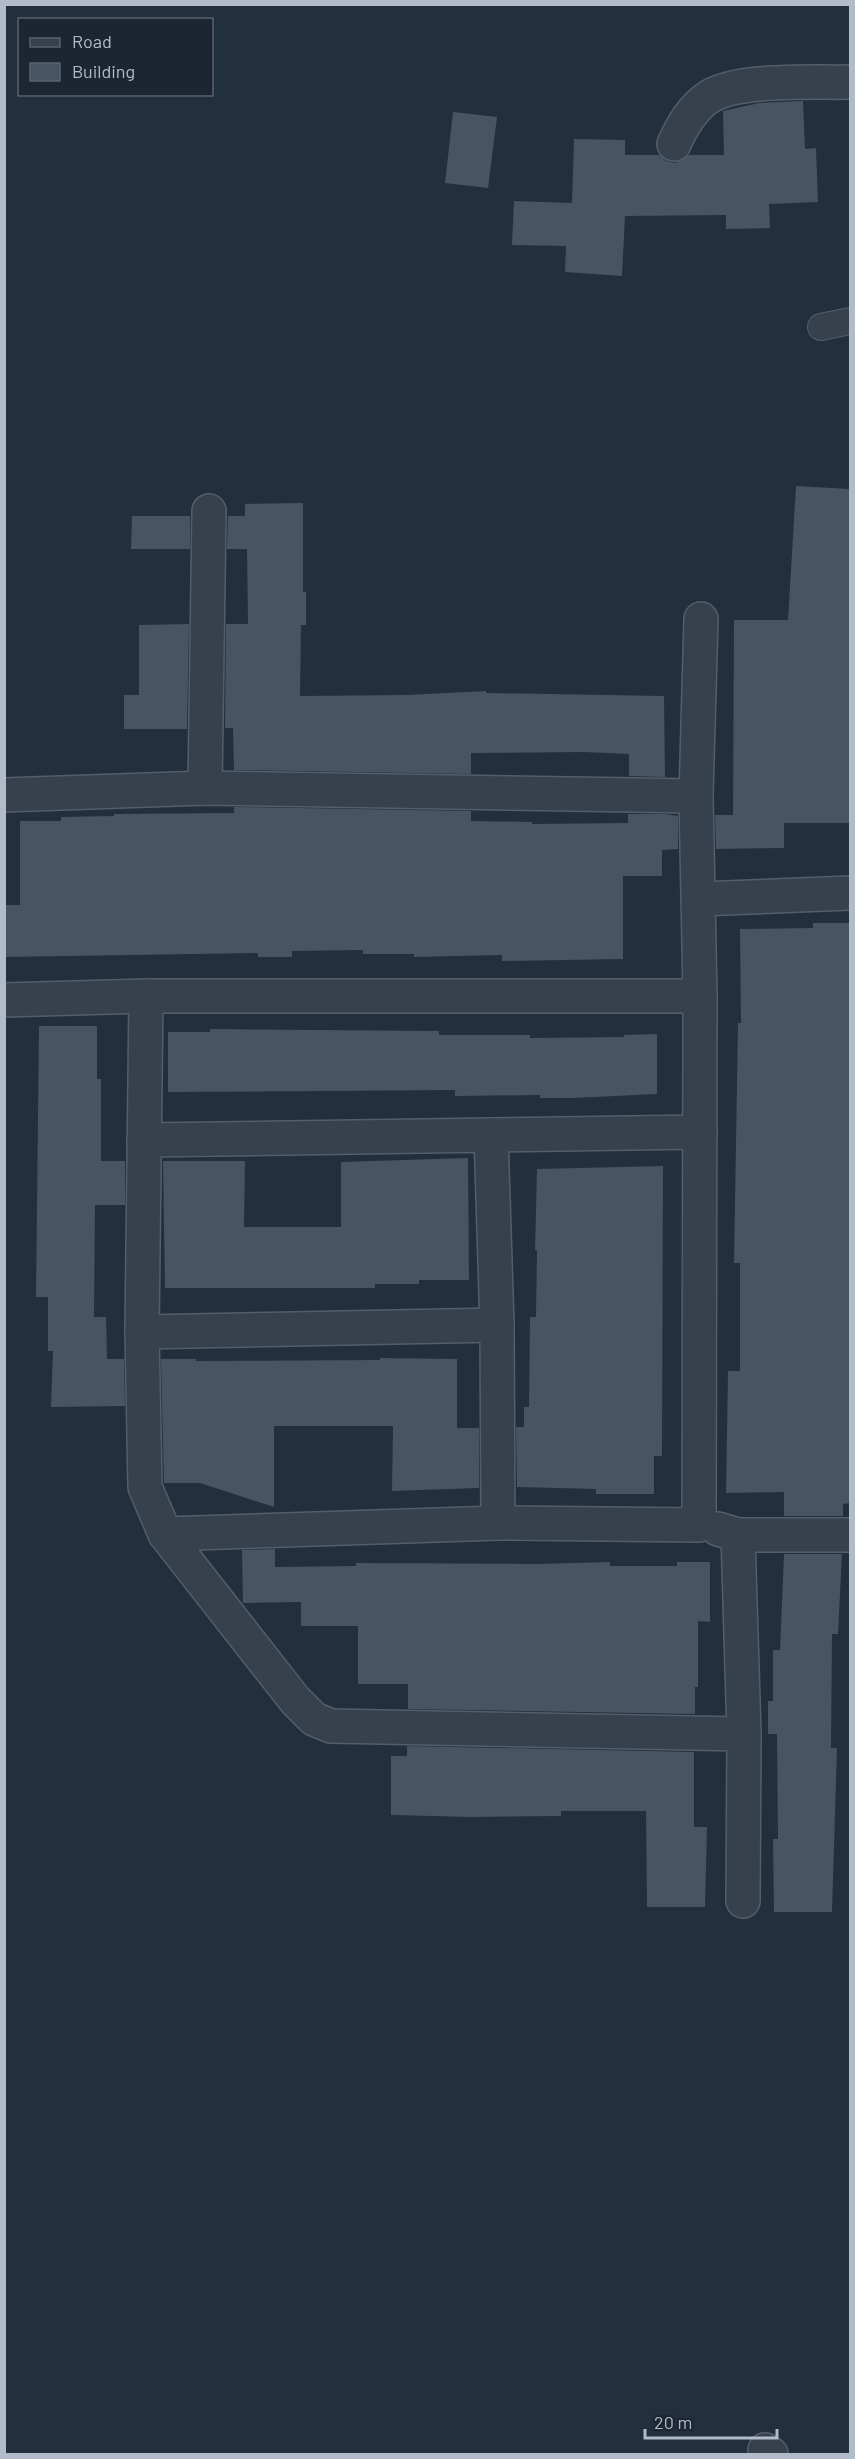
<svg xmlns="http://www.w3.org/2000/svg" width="855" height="2459" viewBox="0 0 855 2459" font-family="Barlow,sans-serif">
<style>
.building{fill:#465464}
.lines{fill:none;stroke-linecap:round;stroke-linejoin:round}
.lane-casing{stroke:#545e6b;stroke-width:28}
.street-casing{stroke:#545e6b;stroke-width:36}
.lane{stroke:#36414d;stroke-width:26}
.street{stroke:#36414d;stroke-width:33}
</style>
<rect width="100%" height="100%" fill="#222f3d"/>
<g class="building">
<polygon points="803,101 805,149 816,148 818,202 769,204 770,228 726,229 726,215 625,216 622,276 565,272 566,246 512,245 514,201 572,203 574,139 625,140 625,155 659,155 666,161 675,163 689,155 724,155 723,111 759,103"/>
<polygon points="453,112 497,117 488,188 445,183"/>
<polygon points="796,486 850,489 850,823 784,823 784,848 716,849 715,815 733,815 734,620 788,620"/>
<polygon points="303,503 303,592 306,592 306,625 301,625 300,696 406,695 486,691 486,693 664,696 665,777 629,776 629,754 584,752 471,753 471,774 234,770 233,728 225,728 226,624 248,624 247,549 227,549 228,516 245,516 245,504"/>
<polygon points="132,516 190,516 190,549 131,549"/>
<polygon points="189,624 187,729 124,729 124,695 139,695 139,625"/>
<polygon points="234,807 471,811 471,821 532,822 532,824 628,823 628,814 665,814 678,816 678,849 662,850 662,876 623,876 623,959 502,961 502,955 414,957 414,954 363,954 363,950 292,951 292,957 258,957 258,953 4,957 4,905 20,905 20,821 61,821 61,817 114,816 114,814 234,813"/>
<polygon points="813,923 850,923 850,1503 843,1504 843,1516 784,1516 784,1492 726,1493 728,1371 740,1371 740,1263 734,1263 738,1023 741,1023 740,929 813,928"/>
<polygon points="39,1026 97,1026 97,1079 101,1079 101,1161 125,1161 125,1205 95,1205 94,1317 106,1317 107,1359 124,1359 125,1406 51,1407 53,1351 48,1351 48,1297 36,1297"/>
<polygon points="210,1029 439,1031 439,1035 530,1035 530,1038 624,1037 624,1035 657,1034 657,1094 573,1098 540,1098 540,1095 455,1096 455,1090 168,1092 168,1032 210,1032"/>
<polygon points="468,1158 469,1280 419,1280 419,1284 375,1284 375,1288 165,1288 163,1161 245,1161 244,1227 341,1227 341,1162"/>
<polygon points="663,1166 662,1456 654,1456 654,1494 596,1494 596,1489 517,1487 516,1427 524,1427 524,1407 529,1407 530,1317 536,1317 537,1250 535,1250 537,1169"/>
<polygon points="380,1358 457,1359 457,1428 479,1428 479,1488 392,1491 393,1426 274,1426 274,1507 200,1483 164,1483 161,1359 196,1359 196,1361 380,1360"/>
<polygon points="275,1549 275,1567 356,1566 356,1563 536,1564 610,1562 610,1566 677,1566 677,1562 710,1562 710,1622 698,1621 698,1687 695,1687 695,1714 408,1709 408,1684 358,1684 358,1626 301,1626 301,1602 243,1603 242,1550"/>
<polygon points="784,1554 842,1554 838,1634 832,1634 831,1748 837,1748 832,1912 774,1912 773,1839 778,1839 777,1734 768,1734 768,1701 773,1701 773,1650 780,1650"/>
<polygon points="407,1746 694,1752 694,1827 707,1827 705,1907 647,1907 646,1811 561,1811 561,1816 472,1817 391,1815 391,1756 407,1756"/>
</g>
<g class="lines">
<g class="lane-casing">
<polyline id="lane" points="821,327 850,321"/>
</g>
<g class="street-casing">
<g id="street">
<path d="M674,144C682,126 692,108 709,97C739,78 814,83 850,82"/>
<polyline points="205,788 209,511"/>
<polyline points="4,795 205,788 696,796 700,996 146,996 4,1000"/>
<polyline points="696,796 701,619"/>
<polyline points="700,899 850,893"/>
<polyline points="146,996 142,1332 145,1487 165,1534 498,1523 699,1525 700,996"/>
<polyline points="491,1135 700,1132"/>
<polyline points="144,1140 491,1135 497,1325 498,1523"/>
<polyline points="142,1332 497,1325"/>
<polyline points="718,1529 738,1535 850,1535"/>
<polyline points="165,1534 295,1700 314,1719 331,1726 744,1734"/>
<polyline points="738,1535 744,1734 743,1901"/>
<polyline points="765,2450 771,2454"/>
</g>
</g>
<use href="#lane" class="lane"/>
<use href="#street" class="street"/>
</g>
<rect width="855" height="2459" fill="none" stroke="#b2bbc9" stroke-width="12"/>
<rect x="18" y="18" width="195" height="78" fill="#1c2632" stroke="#58626e" stroke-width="1.5"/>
<rect x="30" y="38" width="30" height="9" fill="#36414d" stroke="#58626e" stroke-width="1.5"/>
<text x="72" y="48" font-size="18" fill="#b2bbc9">Road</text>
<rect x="30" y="63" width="30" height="18" fill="#465464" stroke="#58626e" stroke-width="1.5"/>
<text x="72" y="78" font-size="18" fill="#b2bbc9">Building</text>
<path d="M645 2429v9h132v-9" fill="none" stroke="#b2bbc9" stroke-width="3"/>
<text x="654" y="2429" font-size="18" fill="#b2bbc9" stroke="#1c2632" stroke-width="4.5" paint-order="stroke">20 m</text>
</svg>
